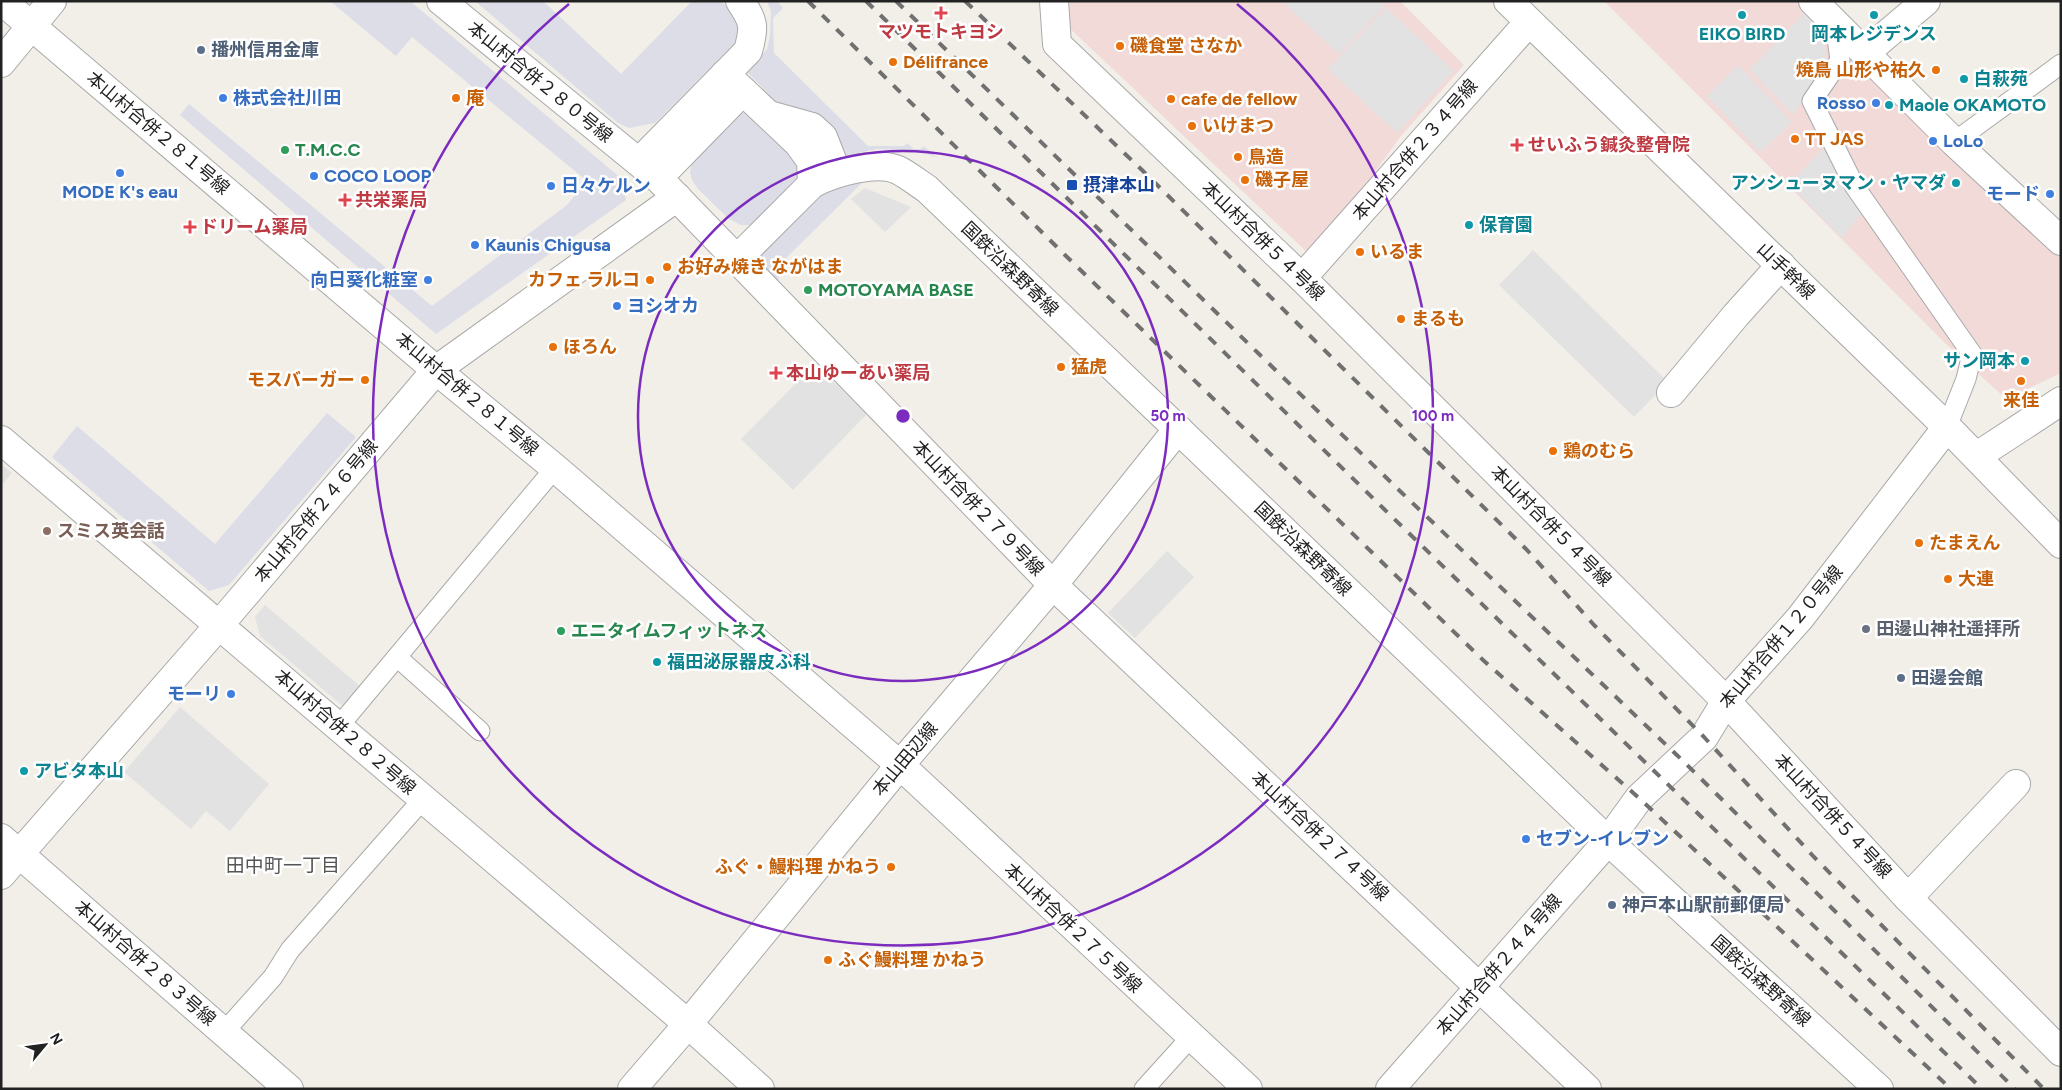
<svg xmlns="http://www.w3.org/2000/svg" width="2062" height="1090" viewBox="0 0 2062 1090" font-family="Figtree,'Noto Sans JP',sans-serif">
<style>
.commercial{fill:#f2dad9}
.parking{fill:#e2e2e2}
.plaza{fill:#dddde8}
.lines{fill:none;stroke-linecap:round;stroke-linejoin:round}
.service-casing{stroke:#a9a9a9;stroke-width:21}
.minor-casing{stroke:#a9a9a9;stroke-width:30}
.tertiary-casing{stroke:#a9a9a9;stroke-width:30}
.service{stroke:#fff;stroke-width:19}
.minor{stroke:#fff;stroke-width:28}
.tertiary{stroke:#fff;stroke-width:28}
.rail{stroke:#707070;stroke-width:4;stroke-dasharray:10 10;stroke-linecap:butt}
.ring{fill:none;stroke:#7b2cbf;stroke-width:2.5}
.health-dot{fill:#e0444e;stroke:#fff;stroke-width:2}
.culture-dot{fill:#0f9aa8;stroke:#fff;stroke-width:2}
.food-dot{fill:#e8710a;stroke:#fff;stroke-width:2}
.service-dot{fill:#5c6f8a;stroke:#fff;stroke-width:2}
.shop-dot{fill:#3f7fe0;stroke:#fff;stroke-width:2}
.leisure-dot{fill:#2e9e5b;stroke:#fff;stroke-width:2}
.transit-dot{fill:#1a4fb4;stroke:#fff;stroke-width:2}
.education-dot{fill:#8d6e63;stroke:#fff;stroke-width:2}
.worship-dot{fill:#6b7280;stroke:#fff;stroke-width:2}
.labels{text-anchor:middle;stroke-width:5;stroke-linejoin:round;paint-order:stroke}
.health-label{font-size:18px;font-weight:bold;fill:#be3a42;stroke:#fff;text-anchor:start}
.culture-label{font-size:18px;font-weight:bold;fill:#0d838f;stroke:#fff;text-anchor:start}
.food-label{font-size:18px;font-weight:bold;fill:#c56008;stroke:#fff;text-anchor:start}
.service-label{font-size:18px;font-weight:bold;fill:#4e5e75;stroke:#fff;text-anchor:start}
.street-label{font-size:18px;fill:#222;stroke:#fff}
.shop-label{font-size:18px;font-weight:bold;fill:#366cbe;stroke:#fff;text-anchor:start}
.leisure-label{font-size:18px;font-weight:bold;fill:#27864d;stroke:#fff;text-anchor:start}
.transit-label{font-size:18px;font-weight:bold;fill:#164399;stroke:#fff;text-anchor:start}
.education-label{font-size:18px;font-weight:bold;fill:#785e54;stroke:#fff;text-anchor:start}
.worship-label{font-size:18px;font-weight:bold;fill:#5b616d;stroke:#fff;text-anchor:start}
.neighbourhood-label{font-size:19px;fill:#555;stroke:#fff}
.centre{fill:#7b2cbf;stroke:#fff;stroke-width:2.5}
.ring-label{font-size:15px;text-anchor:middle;font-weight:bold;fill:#7b2cbf;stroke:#fff;stroke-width:5;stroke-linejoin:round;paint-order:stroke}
</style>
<rect width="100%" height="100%" fill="#f2efe9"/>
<g class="commercial">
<polygon points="1062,1 1400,1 1464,65 1401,136 1369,180 1308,253 1064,23"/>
<polygon points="1604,1 1800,1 2061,259 2061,373 2006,399 1945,343"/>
</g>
<g class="parking">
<polygon points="1287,1 1380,1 1385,6 1339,54 1285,4"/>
<polygon points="1386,8 1454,71 1397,133 1328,69"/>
<polygon points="1808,10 1823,26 1826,66 1793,115 1750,69"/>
<polygon points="1738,65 1792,122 1760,152 1707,96"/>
<polygon points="1824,148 1862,212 1842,238 1789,184"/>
<polygon points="865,188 911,207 885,232 851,199"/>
<polygon points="1533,250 1668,382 1634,417 1499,285"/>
<polygon points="815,364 867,414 793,490 741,439"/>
<polygon points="1,464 12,473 1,486"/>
<polygon points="1167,551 1194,577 1135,638 1108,613"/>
<polygon points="265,605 361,687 344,707 260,636 255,617"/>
<polygon points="180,707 269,784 230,831 206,811 191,829 124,772"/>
</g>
<g class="plaza">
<polygon points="330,1 410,1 622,179 626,200 436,334 180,115 189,104 432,306 567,205 587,181 412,37 396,56"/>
<polygon points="475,1 543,1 621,74 692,1 721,1 739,18 742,36 655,123 629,128 618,123"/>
<polygon points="767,1 777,1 783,8 773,18 774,53 868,146 904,146 907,143 914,149 920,149 924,146 937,158 923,152 903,150 877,149 843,156 778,104 748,73 767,49 770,36 771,11"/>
<polygon points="744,113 750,116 793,158 799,173 797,182 761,219 751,225 741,225 729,219 698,189 692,180 690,173 691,165 696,155 736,114"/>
<polygon points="865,180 778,266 779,283 759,263 758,255 819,193 830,187"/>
<polygon points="327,413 356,437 229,585 209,591 52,457 77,426 215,544"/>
</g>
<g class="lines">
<g class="service-casing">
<g id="service">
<polyline points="1835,24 1840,60 1812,101 1855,187 1972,354 1966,379 1947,427"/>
<polyline points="1954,142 2061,64"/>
<polyline points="397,657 480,731"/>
<polyline points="339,726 555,468"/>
<polyline points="224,1032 273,977 290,950 423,799"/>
<polyline points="1144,1089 1191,1037"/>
</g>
</g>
<g class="minor-casing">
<g id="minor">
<polyline points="441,1 658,178 1053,585 1587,1089"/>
<polyline points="1054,1 1057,44 1302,278 1726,701 1908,898 2061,1052"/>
<polyline points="1813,1 1954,142 2061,241"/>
<polyline points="1865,53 1926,1"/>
<polyline points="1,63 52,1"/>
<polyline points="725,74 798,143 811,161 812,184"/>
<polyline points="769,115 812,127 823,137 837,173"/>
<path d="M639,162L748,51C755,26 754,22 740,1"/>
<polyline points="658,178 743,91"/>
<path d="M736,260L812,184C832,173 876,160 898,170C908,175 918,183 927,189L1608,841L1879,1089"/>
<polyline points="1302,278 1528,23"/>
<polyline points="1671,393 1736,315 1781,265"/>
<polyline points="1,440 688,1024 760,1089"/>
<polyline points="1977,456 2061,401"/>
<polyline points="1,838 289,1089"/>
<polyline points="1908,898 2016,784"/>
<polyline points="1390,1089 1608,841 1639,798 1704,737 1726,701 1800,618 1947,427"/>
</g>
</g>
<g class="tertiary-casing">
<g id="tertiary">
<polyline points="2,1 436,370 555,468 900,765 1248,1089"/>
<polyline points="1508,1 1947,427 2061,544"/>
<polyline points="1,875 220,624 436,370 677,197"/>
<polyline points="632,1089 688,1024 900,765 1053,585 1178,429"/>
</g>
</g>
<use href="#service" class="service"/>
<use href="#minor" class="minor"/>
<use href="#tertiary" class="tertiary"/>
<g class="rail">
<polyline points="808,1 1065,255 1483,660 1639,798 1951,1089"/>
<polyline points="866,1 1384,509 1982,1089"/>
<polyline points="896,1 1402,493 1681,759 2015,1089"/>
<polyline points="965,1 1143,171 1527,550 1594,625 1704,737 1814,857 2044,1089"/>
</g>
</g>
<g class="ring">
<circle cx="903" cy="416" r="265"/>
<path d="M1237 4A530 530 0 1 1 569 4"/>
</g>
<g class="health-dot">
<path d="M938.5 5.5h5v5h5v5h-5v5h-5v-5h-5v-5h5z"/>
<path d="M1514.5 137.5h5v5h5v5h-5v5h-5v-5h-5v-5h5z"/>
<path d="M342.5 192.5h5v5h5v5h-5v5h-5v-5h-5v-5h5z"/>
<path d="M187.5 219.5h5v5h5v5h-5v5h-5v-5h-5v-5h5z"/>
<path d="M773.5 365.5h5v5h5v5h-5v5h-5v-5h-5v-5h5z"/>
</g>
<g class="culture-dot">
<circle cx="1742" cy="15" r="5"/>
<circle cx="1874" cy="15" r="5"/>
<circle cx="1964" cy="79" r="5"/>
<circle cx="1889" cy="105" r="5"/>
<circle cx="1956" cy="183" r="5"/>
<circle cx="1469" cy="225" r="5"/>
<circle cx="2025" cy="361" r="5"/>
<circle cx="657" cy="662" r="5"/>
<circle cx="24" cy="771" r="5"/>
</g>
<g class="food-dot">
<circle cx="1120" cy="46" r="5"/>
<circle cx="893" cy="62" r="5"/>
<circle cx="1936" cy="70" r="5"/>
<circle cx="456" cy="98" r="5"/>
<circle cx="1171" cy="99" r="5"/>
<circle cx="1192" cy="126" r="5"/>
<circle cx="1795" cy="139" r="5"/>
<circle cx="1238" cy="157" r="5"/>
<circle cx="1245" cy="180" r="5"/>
<circle cx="1360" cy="252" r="5"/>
<circle cx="667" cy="267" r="5"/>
<circle cx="650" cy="280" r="5"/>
<circle cx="1401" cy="319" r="5"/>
<circle cx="553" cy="347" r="5"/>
<circle cx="1061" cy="367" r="5"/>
<circle cx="365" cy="380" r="5"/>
<circle cx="2021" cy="381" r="5"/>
<circle cx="1553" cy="451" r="5"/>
<circle cx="1919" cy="543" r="5"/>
<circle cx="1948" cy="579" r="5"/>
<circle cx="891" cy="867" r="5"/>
<circle cx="828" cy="960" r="5"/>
</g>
<g class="service-dot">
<circle cx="201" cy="50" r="5"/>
<circle cx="1901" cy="678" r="5"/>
<circle cx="1612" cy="905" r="5"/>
</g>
<g class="shop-dot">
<circle cx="223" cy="98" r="5"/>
<circle cx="1876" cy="103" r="5"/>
<circle cx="1933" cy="141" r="5"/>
<circle cx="120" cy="173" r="5"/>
<circle cx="314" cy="176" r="5"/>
<circle cx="551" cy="186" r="5"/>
<circle cx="2050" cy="194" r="5"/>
<circle cx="475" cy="245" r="5"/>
<circle cx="428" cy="280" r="5"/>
<circle cx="617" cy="306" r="5"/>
<circle cx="231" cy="694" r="5"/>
<circle cx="1526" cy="839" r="5"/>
</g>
<g class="leisure-dot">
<circle cx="285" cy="150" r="5"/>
<circle cx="808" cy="290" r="5"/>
<circle cx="561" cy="631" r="5"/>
</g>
<rect class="transit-dot" x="1066" y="179" width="12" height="12" rx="2.5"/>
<circle class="education-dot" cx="47" cy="531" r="5"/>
<circle class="worship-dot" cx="1866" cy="629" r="5"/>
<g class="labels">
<g class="health-label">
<text x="941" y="38" text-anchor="middle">マツモトキヨシ</text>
<text x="1528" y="151">せいふう鍼灸整骨院</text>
<text x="355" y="206">共栄薬局</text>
<text x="200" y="233">ドリーム薬局</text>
<text x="786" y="379">本山ゆーあい薬局</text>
</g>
<g class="culture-label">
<text x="1742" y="40" text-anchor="middle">EIKO BIRD</text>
<text x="1874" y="40" text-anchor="middle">岡本レジデンス</text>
<text x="1974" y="85">白萩苑</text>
<text x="1899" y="111">Maole OKAMOTO</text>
<text x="1946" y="189" text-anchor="end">アンシューヌマン・ヤマダ</text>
<text x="1479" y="231">保育園</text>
<text x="2015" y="367" text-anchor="end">サン岡本</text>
<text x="667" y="668">福田泌尿器皮ふ科</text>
<text x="34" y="777">アビタ本山</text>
</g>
<g class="food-label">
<text x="1130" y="52">磯食堂 さなか</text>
<text x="903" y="68">Délifrance</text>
<text x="1926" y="76" text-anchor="end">焼鳥 山形や祐久</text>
<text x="466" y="104">庵</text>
<text x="1181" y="105">cafe de fellow</text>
<text x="1202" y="132">いけまつ</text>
<text x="1805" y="145">TT JAS</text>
<text x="1248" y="163">鳥造</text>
<text x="1255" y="186">磯子屋</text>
<text x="1370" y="258">いるま</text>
<text x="677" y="273">お好み焼き ながはま</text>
<text x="640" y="286" text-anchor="end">カフェ ラルコ</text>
<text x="1411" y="325">まるも</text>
<text x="563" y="353">ほろん</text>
<text x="1071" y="373">猛虎</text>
<text x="355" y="386" text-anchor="end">モスバーガー</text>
<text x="2021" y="406" text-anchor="middle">来佳</text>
<text x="1563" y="457">鶏のむら</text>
<text x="1929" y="549">たまえん</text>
<text x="1958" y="585">大連</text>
<text x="881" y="873" text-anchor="end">ふぐ・鰻料理 かねう</text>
<text x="838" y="966">ふぐ鰻料理 かねう</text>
</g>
<g class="service-label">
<text x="211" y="56">播州信用金庫</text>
<text x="1911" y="684">田邊会館</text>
<text x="1622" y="911">神戸本山駅前郵便局</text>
</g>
<g class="street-label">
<text transform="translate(540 82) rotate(39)" y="6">本山村合併２８０号線</text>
<text transform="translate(158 133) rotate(40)" y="6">本山村合併２８１号線</text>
<text transform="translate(1415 150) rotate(-49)" y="6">本山村合併２３４号線</text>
<text transform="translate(1263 241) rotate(44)" y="6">本山村合併５４号線</text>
<text transform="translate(1010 269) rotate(44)" y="6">国鉄沿森野寄線</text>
<text transform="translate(1786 271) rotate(44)" y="6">山手幹線</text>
<text transform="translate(467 394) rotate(40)" y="6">本山村合併２８１号線</text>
<text transform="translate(978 508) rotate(46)" y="6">本山村合併２７９号線</text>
<text transform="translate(316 511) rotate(-50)" y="6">本山村合併２４６号線</text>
<text transform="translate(1551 526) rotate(45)" y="6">本山村合併５４号線</text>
<text transform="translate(1303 549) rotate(44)" y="6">国鉄沿森野寄線</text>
<text transform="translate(1781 637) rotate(-50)" y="6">本山村合併１２０号線</text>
<text transform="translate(345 732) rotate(41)" y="6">本山村合併２８２号線</text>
<text transform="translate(905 759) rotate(-50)" y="6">本山田辺線</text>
<text transform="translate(1833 816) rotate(47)" y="6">本山村合併５４号線</text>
<text transform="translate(1320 836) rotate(43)" y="6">本山村合併２７４号線</text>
<text transform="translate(1073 928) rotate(43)" y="6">本山村合併２７５号線</text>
<text transform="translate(145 963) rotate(41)" y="6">本山村合併２８３号線</text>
<text transform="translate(1499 965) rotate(-49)" y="6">本山村合併２４４号線</text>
<text transform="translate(1761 981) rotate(42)" y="6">国鉄沿森野寄線</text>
</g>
<g class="shop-label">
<text x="233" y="104">株式会社川田</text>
<text x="1866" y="109" text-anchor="end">Rosso</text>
<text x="1943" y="147">LoLo</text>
<text x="324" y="182">COCO LOOP</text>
<text x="561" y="192">日々ケルン</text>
<text x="120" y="198" text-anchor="middle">MODE K's eau</text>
<text x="2040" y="200" text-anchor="end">モード</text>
<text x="485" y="251">Kaunis Chigusa</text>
<text x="418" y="286" text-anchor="end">向日葵化粧室</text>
<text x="627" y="312">ヨシオカ</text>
<text x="221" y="700" text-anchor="end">モーリ</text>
<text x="1536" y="845">セブン-イレブン</text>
</g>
<g class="leisure-label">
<text x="295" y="156">T.M.C.C</text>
<text x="818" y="296">MOTOYAMA BASE</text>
<text x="571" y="637">エニタイムフィットネス</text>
</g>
<g class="transit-label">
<text x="1083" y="191">摂津本山</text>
</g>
<g class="education-label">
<text x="57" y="537">スミス英会話</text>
</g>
<g class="worship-label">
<text x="1876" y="635">田邊山神社遥拝所</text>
</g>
<g class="neighbourhood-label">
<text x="283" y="872">田中町一丁目</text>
</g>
</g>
<circle cx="903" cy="416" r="8" class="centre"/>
<g class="ring-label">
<text x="1168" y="421">50 m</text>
<text x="1433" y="421">100 m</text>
</g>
<rect width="2062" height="1090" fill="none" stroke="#222222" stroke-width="5"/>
<g transform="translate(45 1045) rotate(61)" stroke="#ffffff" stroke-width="4" paint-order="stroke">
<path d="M0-4L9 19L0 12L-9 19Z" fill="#222222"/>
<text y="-8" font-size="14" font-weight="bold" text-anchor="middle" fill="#222222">N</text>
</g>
</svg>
